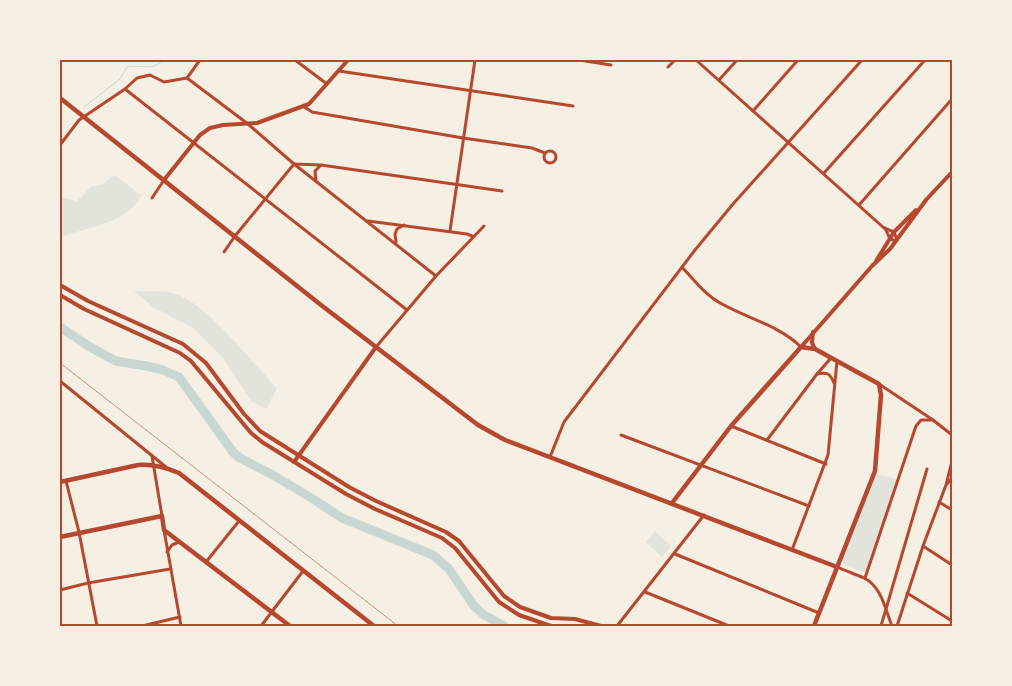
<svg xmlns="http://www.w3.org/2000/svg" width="1012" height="686" viewBox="0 0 1012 686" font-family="'Noto Sans',sans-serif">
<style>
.green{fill:#e2e4dc}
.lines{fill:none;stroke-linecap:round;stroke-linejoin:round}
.stream{stroke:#c9d6d2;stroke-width:1}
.river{stroke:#c9d6d2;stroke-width:9}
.minor{stroke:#b5482f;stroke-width:3}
.tertiary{stroke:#b5482f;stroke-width:4}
.secondary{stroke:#b5482f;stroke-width:4.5}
.primary{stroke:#b5482f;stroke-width:4.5}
.rail{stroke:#cf8b77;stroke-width:1}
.neatline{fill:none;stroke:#b5482f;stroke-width:2}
</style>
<rect width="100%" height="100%" fill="#f6efe4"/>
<g class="green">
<path d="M116,176L138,193L142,194C127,224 88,227 60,237V197L77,201L91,187L104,184L111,177Z"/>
<path d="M134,291C146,292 160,290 172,293C205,300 252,363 277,388L266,409L251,401L224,359L193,328L153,307Z"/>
<polygon points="876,474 897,479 867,570 863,572 844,565 842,561"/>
<polygon points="655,531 671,546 662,557 646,542"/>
</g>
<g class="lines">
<g class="stream">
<path d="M84,107L120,79L127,67C140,64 152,72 163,60"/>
<polyline points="60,123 62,124 60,128"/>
</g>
<polyline class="river" points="60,327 90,347 116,361 146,366 163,370 179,377 233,452 240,458 273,475 313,499 342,518 433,555 449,569 474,606 484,615 504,626"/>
<g class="minor">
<polyline points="295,60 327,84"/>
<polyline points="579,60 611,65"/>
<polyline points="696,60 884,228 894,232 897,240"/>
<polyline points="668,67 675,60"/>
<polyline points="339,71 573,106"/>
<polyline points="187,78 248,124 294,164 436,276"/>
<polyline points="719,80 737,60"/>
<polyline points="125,89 407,310"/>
<polyline points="303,106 312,112 463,138 532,148 545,153"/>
<polyline points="753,111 798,60"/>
<polyline points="60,145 79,120 125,89 137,78 150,75 164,82 187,78 200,60"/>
<circle cx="550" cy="157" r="6"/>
<polyline points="824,173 925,60"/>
<polyline points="316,180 315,171 321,165"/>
<polyline points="152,198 164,180"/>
<polyline points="859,205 952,99"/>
<polyline points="368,221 467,234 472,236"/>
<polyline points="885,228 890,239 896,241"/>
<polyline points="450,231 475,60"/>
<polyline points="396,242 395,234 397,229 404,225"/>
<polyline points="224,252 235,236 294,164 321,165 502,191"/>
<path d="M682,267C694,280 706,296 722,304C747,318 780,326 801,347"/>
<polyline points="376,347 436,276 484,226"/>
<path d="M817,374C827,372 830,373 834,383"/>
<polyline points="60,381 166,467"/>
<polyline points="879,384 933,420 952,435"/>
<polyline points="731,426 826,464"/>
<polyline points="621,435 809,506"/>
<polyline points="767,440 817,374 831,358"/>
<polyline points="152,456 162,516"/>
<polyline points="550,457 564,422 695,250 733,204 862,60"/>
<polyline points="66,481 79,532 97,626"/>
<polyline points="947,484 952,478"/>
<polyline points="939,502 952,510"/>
<polyline points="164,530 181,626"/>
<polyline points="923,546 952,565"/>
<polyline points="792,550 828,455 837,361"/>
<polyline points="167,552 172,545 179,542"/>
<polyline points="675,554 819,613"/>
<polyline points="206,562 239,521"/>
<path d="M837,567C846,571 855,574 864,578C882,587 885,609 892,626"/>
<polyline points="865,578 916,426 921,420 933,420"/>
<polyline points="60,590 88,583 170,569"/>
<polyline points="645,592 729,626"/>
<polyline points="907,593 952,621"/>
<polyline points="142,626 180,617"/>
<polyline points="261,626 303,571"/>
<polyline points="617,626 704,515"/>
<polyline points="881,626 927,469"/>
<polyline points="897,626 923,546 946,485 952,461"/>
</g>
<g class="tertiary">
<polyline points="164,180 200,135 210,128 223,125 257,123 309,104 348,60"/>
<polyline points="925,201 952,172"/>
<polyline points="876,261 894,232 916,210"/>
<polyline points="60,285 88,301 183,344 206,363 244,414 260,431 349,487 376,501 446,532 459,541 504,596 520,607 551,618 575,619 601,626"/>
<polyline points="60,295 84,309 180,353 191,361 251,433 262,442 346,494 375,509 442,538 455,548 499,602 519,615 551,626"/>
<polyline points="813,332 812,343 815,349"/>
<polyline points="801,347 872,266 890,249 926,200"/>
<polyline points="294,462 376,347"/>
</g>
<g class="secondary">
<polyline points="60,98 321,305 478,425 505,440 837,567"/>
<polyline points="672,503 731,426 801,347 815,349 879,384 881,395 875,471 814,626"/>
</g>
<g class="primary">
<path d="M60,482L138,465C153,464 165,467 179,473L374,626"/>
<polyline points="60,537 162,516 164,530 290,626"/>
</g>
<polyline class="rail" points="60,363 398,626"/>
</g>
<rect width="1012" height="686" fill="none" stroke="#f6efe4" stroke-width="122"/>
<rect x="61" y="61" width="890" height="564" class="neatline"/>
</svg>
